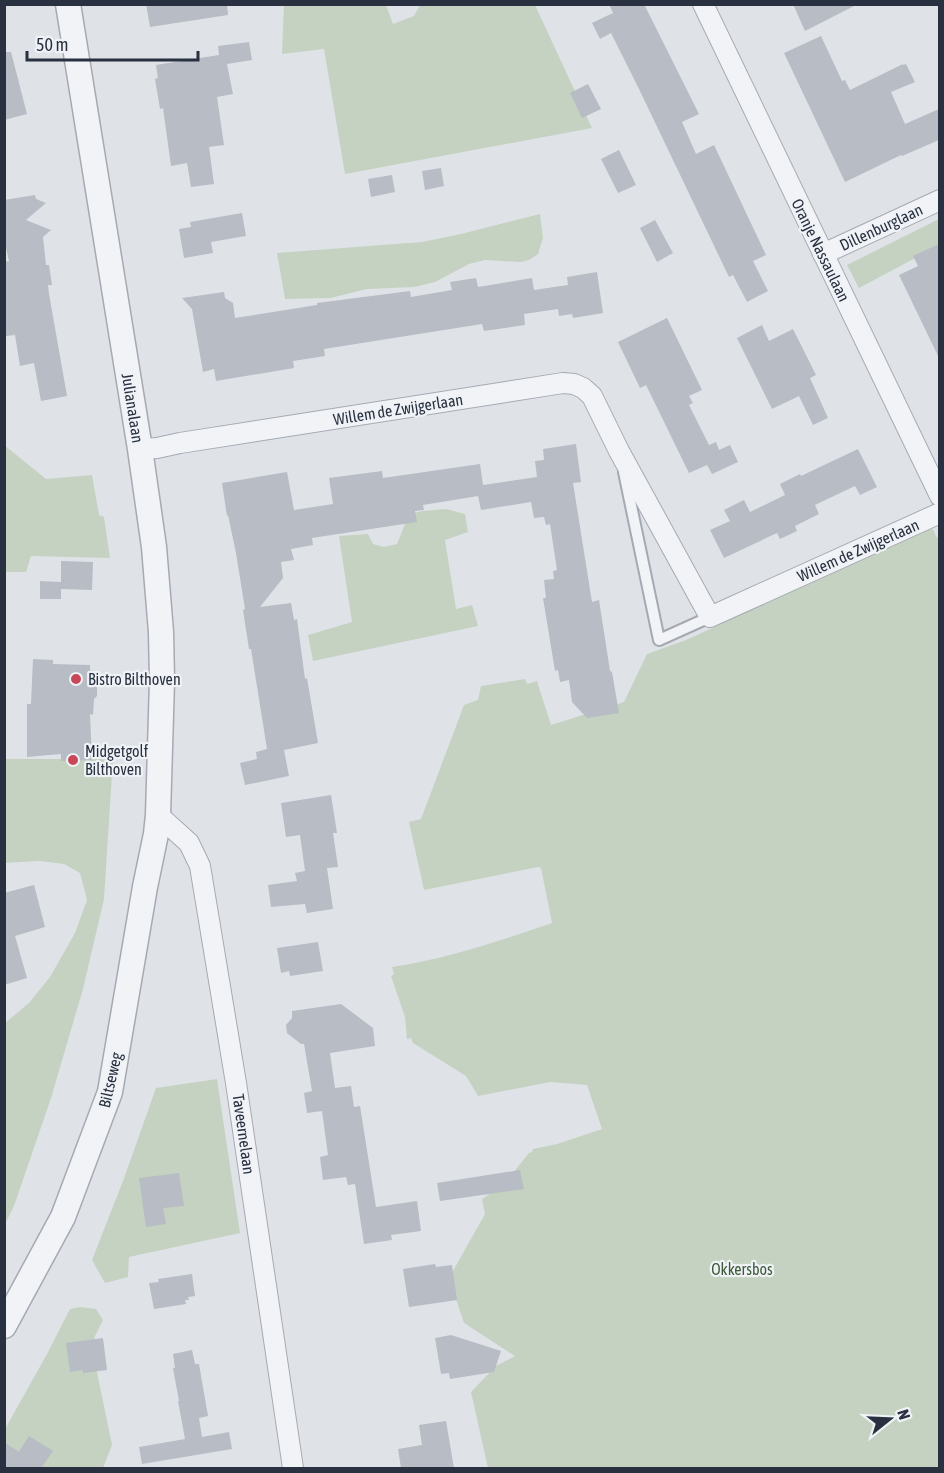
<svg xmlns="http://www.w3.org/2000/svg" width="944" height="1473" viewBox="0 0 944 1473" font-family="'Asap Condensed',sans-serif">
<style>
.green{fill:#c5d2c1}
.building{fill:#b7bcc5}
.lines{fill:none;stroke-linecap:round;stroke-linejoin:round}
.service-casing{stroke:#a5aab2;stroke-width:14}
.minor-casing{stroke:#a5aab2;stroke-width:22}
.tertiary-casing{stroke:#a5aab2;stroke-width:27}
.service{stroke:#f2f3f7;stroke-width:10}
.minor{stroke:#f2f3f7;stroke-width:20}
.tertiary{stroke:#f2f3f7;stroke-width:24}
.poi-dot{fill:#c94858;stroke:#eff2f6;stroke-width:2}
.labels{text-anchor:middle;stroke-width:4.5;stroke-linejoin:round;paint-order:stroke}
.street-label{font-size:16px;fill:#29303f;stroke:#eff2f6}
.poi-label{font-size:16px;fill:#29303f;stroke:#eff2f6;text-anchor:start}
.park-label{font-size:16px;fill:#3c5a37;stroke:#eff2f6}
</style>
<rect width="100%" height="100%" fill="#dfe3e8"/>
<g class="green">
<polygon points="284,5 386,5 393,24 414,16 420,5 535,5 592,128 345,174 324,49 282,54"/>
<polygon points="540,214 543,238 538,254 529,260 521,262 485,260 469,264 435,282 415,287 367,289 331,298 285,299 277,253 422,242 461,234"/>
<polygon points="939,219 939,253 936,247 859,288 847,265"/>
<polygon points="4,445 46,479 92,475 99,515 104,517 110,558 31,556 26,572 5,572"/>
<polygon points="446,509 465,514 468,532 445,540 456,609 472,605 478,626 313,661 308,635 352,622 339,536 368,534 373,544 384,547 397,544 409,514 423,511"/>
<path d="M929,529L931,530L933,529L936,536L940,540L939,1468H488L471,1392L496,1366L515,1356L464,1323L449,1278L485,1214L482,1199L502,1186L529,1153L532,1152L533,1149L557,1144L602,1129L587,1085L550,1082L478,1096L466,1076L413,1043L411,1038L407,1039L405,1017L391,976L394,974L392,967C447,959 499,941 552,923L541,868L538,867L424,890L409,822L421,819L464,705L478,700L481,686L525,679L527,684L537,681L551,725L624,702L647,654L686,640Z"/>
<polygon points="5,759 113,759 104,899 83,989 51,1098 14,1206 5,1224 5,1023 29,1003 50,977 75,933 87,900 80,873 64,864 40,861 5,863"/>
<polygon points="217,1079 240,1233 129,1257 128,1277 105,1283 92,1260 123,1181 156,1088"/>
<polygon points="80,1307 96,1309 103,1320 95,1336 92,1348 112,1445 103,1468 5,1468 5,1429 47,1354 70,1309"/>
</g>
<g class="building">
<polygon points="146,4 227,4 228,15 150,27"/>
<polygon points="609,4 644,4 699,114 682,122 696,154 714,145 766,255 753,261 768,291 747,302 733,275 729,277 639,89 611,33 600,39 592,23 613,13"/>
<polygon points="793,4 858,4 805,31"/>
<polygon points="821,36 842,81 845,80 850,90 903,64 903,65 906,64 915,82 891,92 905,124 939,109 939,140 902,156 901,155 845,182 784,53"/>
<polygon points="249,42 252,60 227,64 233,94 217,97 224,145 209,147 214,184 191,187 187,163 171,166 163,108 160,109 155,79 158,78 156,65 219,55 218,46"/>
<polygon points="4,52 11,52 27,114 4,120"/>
<polygon points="588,84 601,109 582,118 570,93"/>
<polygon points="619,150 636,185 618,193 601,159"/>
<polygon points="441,168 444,186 425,190 422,171"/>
<polygon points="392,175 395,192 371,197 368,179"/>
<polygon points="35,195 36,199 46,203 26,220 51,230 43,237 46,265 49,265 52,285 48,285 49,294 67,396 41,401 34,363 20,366 15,335 6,336 4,324 4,262 9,261 4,239 4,200"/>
<polygon points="242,213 246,236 211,242 213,253 184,258 179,229 191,227 190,222"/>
<polygon points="655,220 673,253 657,262 640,228"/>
<polygon points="939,244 939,358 899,275 918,266 913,256"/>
<polygon points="597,272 603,313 573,318 572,314 559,316 558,309 524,314 525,325 484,331 482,324 324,349 325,356 293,361 294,368 216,381 214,369 203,372 192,309 182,298 224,292 225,298 233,303 235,318 317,305 317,303 410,291 411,297 452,290 450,282 476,278 478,287 532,278 534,290 568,285 567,277"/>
<polygon points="667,318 702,390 689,396 693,403 689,405 709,445 716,442 719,450 730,445 738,462 712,474 707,465 689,473 646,385 640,388 618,342"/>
<polygon points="762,325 769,341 793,329 816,375 810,378 828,418 813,425 799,396 772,409 737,338"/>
<polygon points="576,444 581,482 573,483 592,602 599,600 610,671 612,672 619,713 587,718 572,702 569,680 560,682 558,670 555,671 543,598 546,598 544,580 554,579 553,571 557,570 550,524 546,525 544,517 534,518 531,502 481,510 478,496 423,505 424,510 415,511 417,522 312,538 313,545 291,549 294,560 281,562 283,578 260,607 291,603 294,620 297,619 305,679 307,678 318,743 284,750 289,776 245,785 240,763 257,759 256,752 267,749 251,649 249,649 243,610 245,609 236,553 228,515 227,516 222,483 287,472 294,510 333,504 329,478 382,471 383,478 480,464 483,485 537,477 535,461 544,460 543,449"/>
<polygon points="858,449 877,487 860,495 855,486 815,505 819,514 795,526 797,531 780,539 777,533 724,558 710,530 730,521 724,510 744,500 750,512 785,495 780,484 800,474 801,476"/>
<polygon points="61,561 93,562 92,590 61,589 61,599 40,599 40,581 61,582"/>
<polygon points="33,659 53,660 53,664 90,665 90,670 94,671 94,681 97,685 97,696 94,699 93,715 90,714 92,760 61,761 61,754 27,757 27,704 31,704"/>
<polygon points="331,795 337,833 333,833 338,867 327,868 333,909 307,913 305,904 271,907 268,885 297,881 295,873 305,871 300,835 286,837 281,803"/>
<polygon points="34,885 45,927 15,936 27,978 4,985 4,893"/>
<polygon points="318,942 323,971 290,976 289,971 281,973 277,948"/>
<polygon points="341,1004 373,1028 375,1046 330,1053 335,1088 351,1086 354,1107 360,1106 376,1207 417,1201 421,1231 391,1235 392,1240 364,1244 355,1184 348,1185 346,1177 323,1180 320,1157 328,1155 322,1111 307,1113 304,1093 312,1091 304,1044 301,1044 287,1033 286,1025 292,1018 292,1011"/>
<polygon points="520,1170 524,1189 440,1201 437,1183"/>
<polygon points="179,1173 184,1206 163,1208 166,1224 146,1227 139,1178"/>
<polygon points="435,1264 436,1267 452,1265 457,1300 409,1307 403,1269"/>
<polygon points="192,1274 195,1296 188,1297 189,1300 185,1300 186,1304 154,1309 149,1283 159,1282 158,1279"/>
<polygon points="451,1335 501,1351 494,1372 450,1379 449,1373 441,1374 435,1338"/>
<polygon points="103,1338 107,1370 83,1373 83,1370 70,1372 66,1343"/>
<polygon points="192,1350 195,1364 199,1364 208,1416 199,1418 202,1437 229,1432 232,1449 142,1464 139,1447 185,1439 178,1401 179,1401 173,1368 175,1368 173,1354"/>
<polygon points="446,1421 454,1468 401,1468 398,1449 422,1445 419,1425"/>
<polygon points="29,1436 53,1451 42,1467 44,1468 4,1468 4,1442 19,1452"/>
</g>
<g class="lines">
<g class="service-casing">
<polyline id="service" points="624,472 659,640 710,617"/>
</g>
<g class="minor-casing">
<g id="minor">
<polyline points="703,4 940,496"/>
<polyline points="823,254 940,200"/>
<polyline points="140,449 157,448 180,443 563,383 574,384 583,388 592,396 619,451 710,617 940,513"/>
<polyline points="158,815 189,843 200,866 236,1083 293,1468"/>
</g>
</g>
<g class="tertiary-casing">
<polyline id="tertiary" points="4,1326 63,1217 110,1092 145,887 156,834 158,815 162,681 161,632 154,547 140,449 68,4"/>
</g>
<use href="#service" class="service"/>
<use href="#minor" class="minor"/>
<use href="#tertiary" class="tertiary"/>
</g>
<g class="poi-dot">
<circle cx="76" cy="679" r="6"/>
<circle cx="73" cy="760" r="6"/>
</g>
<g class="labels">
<g class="street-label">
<text transform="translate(881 227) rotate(-25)" y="6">Dillenburglaan</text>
<text transform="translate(821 250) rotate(64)" y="6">Oranje Nassaulaan</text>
<text transform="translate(133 408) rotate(81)" y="6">Julianalaan</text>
<text transform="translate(398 409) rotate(-9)" y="6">Willem de Zwijgerlaan</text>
<text transform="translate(858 550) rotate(-24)" y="6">Willem de Zwijgerlaan</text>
<text transform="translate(110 1080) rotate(-77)" y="6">Biltseweg</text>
<text transform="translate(244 1134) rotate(82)" y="6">Taveernelaan</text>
</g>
<g class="poi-label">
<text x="88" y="685">Bistro Bilthoven</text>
<text x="85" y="757">Midgetgolf<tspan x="85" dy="18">Bilthoven</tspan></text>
</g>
<g class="park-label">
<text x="742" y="1275">Okkersbos</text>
</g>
</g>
<rect width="944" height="1473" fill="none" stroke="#29303f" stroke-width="12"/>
<g transform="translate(890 1419) rotate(72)" stroke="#eff2f6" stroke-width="4.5" paint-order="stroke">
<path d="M0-4.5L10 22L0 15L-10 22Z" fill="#29303f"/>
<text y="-9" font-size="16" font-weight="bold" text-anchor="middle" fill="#29303f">N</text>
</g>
<path d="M27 51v9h171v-9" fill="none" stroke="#29303f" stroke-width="3"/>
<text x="36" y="51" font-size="18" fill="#29303f" stroke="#eff2f6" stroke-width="4.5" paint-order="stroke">50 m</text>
</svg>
